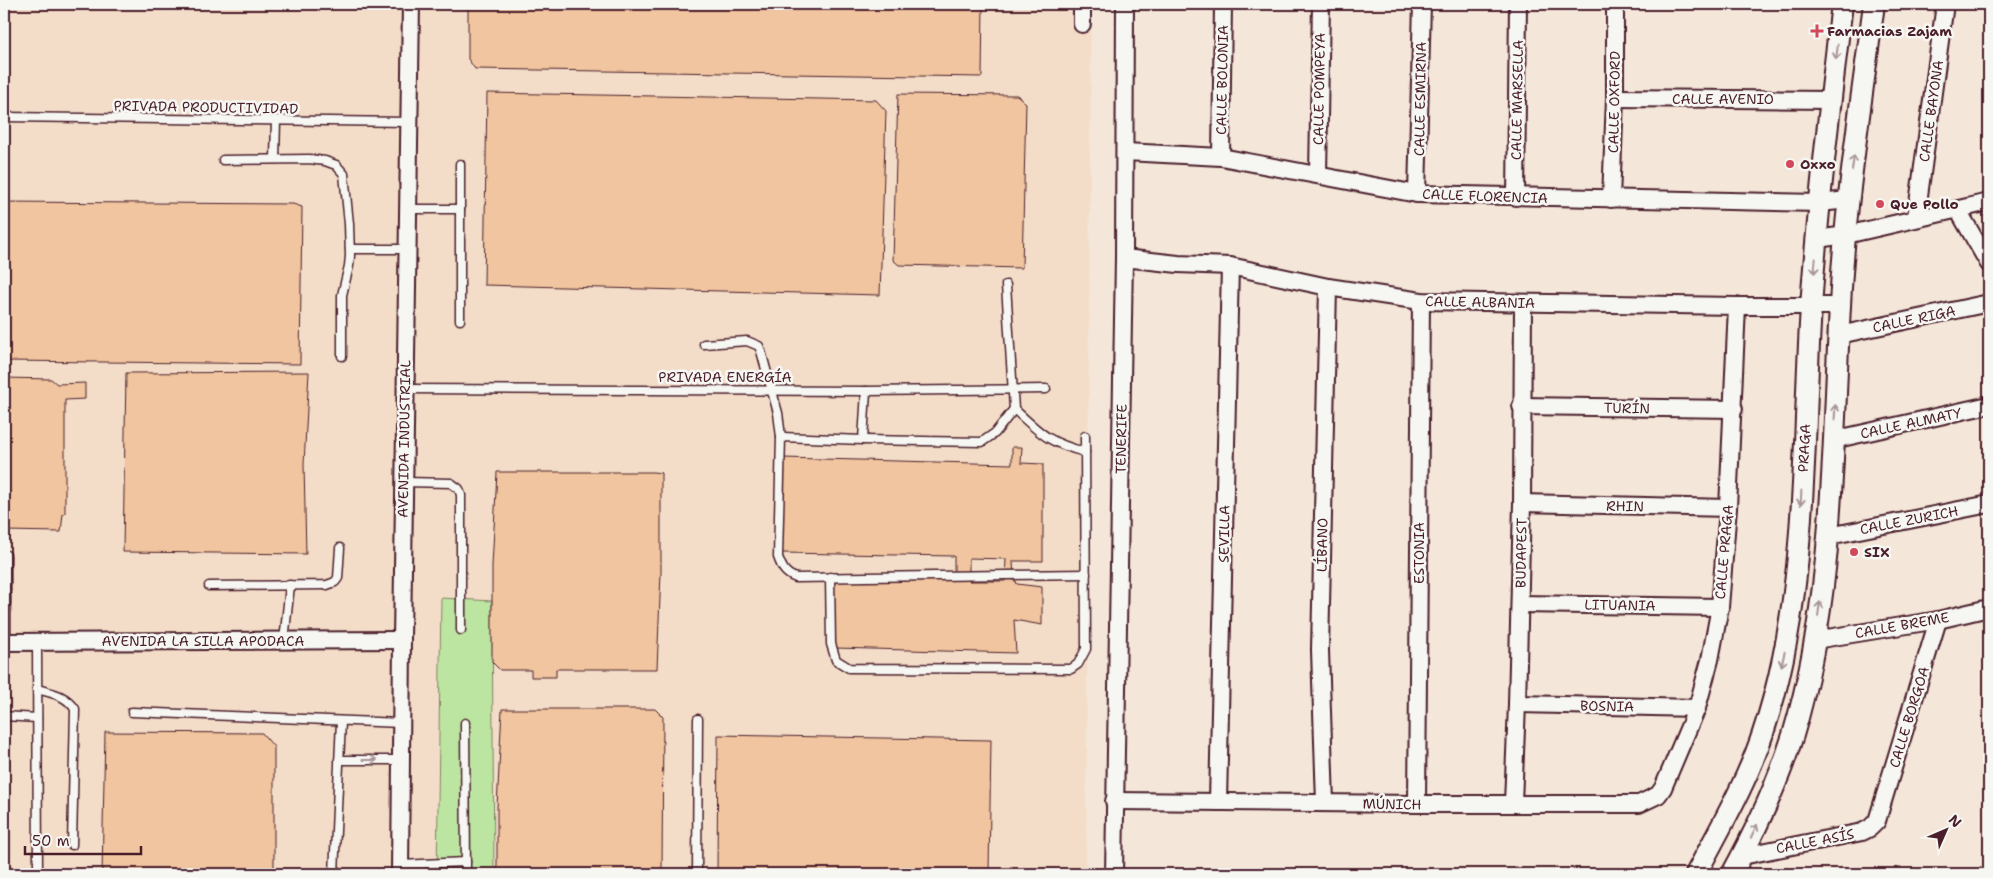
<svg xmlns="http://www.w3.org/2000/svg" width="1993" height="878" viewBox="0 0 1993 878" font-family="'Shantell Sans',sans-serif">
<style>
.built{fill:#f3ddc8}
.green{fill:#bce5a1;stroke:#838266}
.building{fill:#f0c59f;stroke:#4a1f2b;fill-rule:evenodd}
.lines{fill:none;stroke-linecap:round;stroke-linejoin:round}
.service-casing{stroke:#4a1f2b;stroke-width:11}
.minor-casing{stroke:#4a1f2b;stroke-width:20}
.tertiary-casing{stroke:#4a1f2b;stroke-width:24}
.service{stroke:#f6f6f2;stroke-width:8}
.minor{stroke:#f6f6f2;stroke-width:16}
.tertiary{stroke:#f6f6f2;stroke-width:20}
.oneway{stroke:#a99598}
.poi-dot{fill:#d1495b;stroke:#f6f6f2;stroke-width:2}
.labels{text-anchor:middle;stroke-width:5;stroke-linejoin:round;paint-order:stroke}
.poi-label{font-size:14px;font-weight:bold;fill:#4a1f2b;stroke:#f6f6f2;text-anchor:start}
.street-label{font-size:14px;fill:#4a1f2b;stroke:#f6f6f2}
</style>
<rect width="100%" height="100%" fill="#f4e7d9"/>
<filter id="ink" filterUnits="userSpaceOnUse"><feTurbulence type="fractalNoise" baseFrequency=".02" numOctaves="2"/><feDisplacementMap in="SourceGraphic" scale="10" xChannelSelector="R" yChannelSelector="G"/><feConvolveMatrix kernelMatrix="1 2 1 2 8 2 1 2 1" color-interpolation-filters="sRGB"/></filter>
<g filter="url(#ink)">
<polygon class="built" points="4,4 1091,4 1086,874 4,874"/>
<polygon class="green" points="441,598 492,601 494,874 437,874"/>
<g class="building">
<polygon points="468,4 983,4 982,77 475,69 468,59"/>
<polygon points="487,93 876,100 886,111 880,295 484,285"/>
<polygon points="898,94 1017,95 1026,103 1022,268 899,265 893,260"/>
<polygon points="4,202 293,204 302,207 300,364 4,361"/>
<polygon points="309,372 304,464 306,554 123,552 126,373"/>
<polygon points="4,378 51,379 57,384 85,383 85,399 65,400 65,513 63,514 61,532 4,531"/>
<path d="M1012,447H1022L1021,463L1043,464V561H1013L1014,581H1016L1017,584L1042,587V625L1014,620L1016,653L835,648L833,613L835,578L954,580V556L782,553L780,508L783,458L1012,464ZM969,558L1006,559L1005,581H969Z"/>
<polygon points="497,472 653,472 661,473 661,573 657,669 556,669 556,677 531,677 531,670 500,670 492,662 492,566"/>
<polygon points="502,709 655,709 663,717 662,874 497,874 497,807"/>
<polygon points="105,732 262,733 274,747 274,874 102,874"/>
<polygon points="718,735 991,740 989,874 717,874"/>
</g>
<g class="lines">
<g class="service-casing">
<g id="service">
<polyline points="4,117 409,122"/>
<polyline points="275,159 276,120"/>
<polyline points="223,160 309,159 325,161 336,165 344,174 349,224 350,256 349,266 342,295 342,356"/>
<polyline points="408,209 460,209"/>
<polyline points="350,249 407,249"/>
<polyline points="460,320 460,164"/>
<path d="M704,344L747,341L759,346L761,351L778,413L781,437L778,557C782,568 785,574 796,578L1086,574"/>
<polyline points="405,389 866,391 1046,389"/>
<path d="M1014,409C1041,434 1049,443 1085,452"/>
<polyline points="781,437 863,440 982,442 995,433 1014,409 1006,285"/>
<polyline points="863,440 866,391"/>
<polyline points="404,482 451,483 459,489 461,495 461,630"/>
<polyline points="6,555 6,642"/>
<polyline points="830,577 831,644 836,660 849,668 1071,669 1078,664 1086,649 1085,436"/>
<polyline points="209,586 327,585 335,582 338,578 340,548"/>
<polyline points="284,641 290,585"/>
<polyline points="37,642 38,874"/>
<path d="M37,689C52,693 66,695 75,709L72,845"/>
<polyline points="132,712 401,723"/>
<polyline points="4,716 37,718"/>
<polyline points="465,723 466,874"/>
<polyline points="339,760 401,760"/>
<polyline points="400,865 466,862"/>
<polyline points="334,874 341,721"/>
<polyline points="697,874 698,719"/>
</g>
</g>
<g class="minor-casing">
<g id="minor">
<polyline points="1082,24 1082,4"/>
<polyline points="1615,98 1831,100"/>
<polyline points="1125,152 1221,157 1417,194 1820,203 1848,200"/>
<polyline points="1221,157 1223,4"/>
<polyline points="1318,174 1321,4"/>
<polyline points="1417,194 1422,4"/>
<polyline points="1516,197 1518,4"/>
<polyline points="1611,199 1615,98 1615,4"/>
<polyline points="1958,210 1989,264"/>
<polyline points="1916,218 1945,4"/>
<polyline points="1817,239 1846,235 1989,202"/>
<polyline points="1124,258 1178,264 1230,266 1328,287 1421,301 1737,306 1840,306"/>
<polyline points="1839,335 1989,303"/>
<polyline points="1521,406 1734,409"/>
<polyline points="1833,440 1989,405"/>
<polyline points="1522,503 1728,508"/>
<polyline points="1829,536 1989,504"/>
<polyline points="1520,604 1720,607"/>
<polyline points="1815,640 1938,620 1989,608"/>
<polyline points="4,642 402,640"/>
<polyline points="1517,704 1697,708"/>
<polyline points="1114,801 1417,804 1639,804 1658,795 1663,788 1697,708 1710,660 1720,607 1728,508 1737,306"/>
<polyline points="1218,802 1230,266"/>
<polyline points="1325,803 1320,650 1328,287"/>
<polyline points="1513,803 1517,704 1522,503 1523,303"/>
<polyline points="1417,804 1421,301"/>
<polyline points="1742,856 1862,832 1870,828 1877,821 1938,620"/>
<polyline points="400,874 402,640 411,4"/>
<polyline points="1114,874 1124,258 1125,4"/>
</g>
</g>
<g class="tertiary-casing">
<g id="tertiary">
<path d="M1696,874C1720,828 1747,782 1763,733C1809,596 1802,448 1811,307C1818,205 1830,105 1842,4"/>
<path d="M1732,874C1756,830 1778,783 1793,735C1835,596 1832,449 1840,306C1845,204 1861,104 1874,4"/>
</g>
</g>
<use href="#service" class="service"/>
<use href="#minor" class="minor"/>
<use href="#tertiary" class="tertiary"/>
</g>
<defs><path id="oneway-shaft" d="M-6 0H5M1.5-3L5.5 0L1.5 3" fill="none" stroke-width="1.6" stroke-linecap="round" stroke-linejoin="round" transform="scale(1.25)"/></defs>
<g class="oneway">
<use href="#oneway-shaft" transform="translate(1837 52) rotate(97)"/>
<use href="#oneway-shaft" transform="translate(1853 163) rotate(-82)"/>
<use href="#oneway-shaft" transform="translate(1815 266) rotate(95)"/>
<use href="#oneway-shaft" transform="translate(1835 412) rotate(-87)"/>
<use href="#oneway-shaft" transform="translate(1801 498) rotate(93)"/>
<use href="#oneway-shaft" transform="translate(1819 609) rotate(-82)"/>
<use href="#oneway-shaft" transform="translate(1783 659) rotate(103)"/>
<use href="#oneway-shaft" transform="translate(370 760)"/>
<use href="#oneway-shaft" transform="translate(1754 831) rotate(-65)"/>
</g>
</g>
<g class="poi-dot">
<path d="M1814.5 23.5h5v5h5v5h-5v5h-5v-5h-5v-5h5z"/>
<circle cx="1790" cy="164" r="5"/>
<circle cx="1880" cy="204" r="5"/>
<circle cx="1854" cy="552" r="5"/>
</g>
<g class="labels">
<g class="poi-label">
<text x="1827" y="36">Farmacias Zajam</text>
<text x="1800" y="169">Oxxo</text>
<text x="1890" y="209">Que Pollo</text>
<text x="1864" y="557">SIX</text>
</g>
<g class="street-label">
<text transform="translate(1222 80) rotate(-89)" y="5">CALLE BOLONIA</text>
<text transform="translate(1319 89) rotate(-89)" y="5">CALLE POMPEYA</text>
<text transform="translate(1420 99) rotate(-89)" y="5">CALLE ESMIRNA</text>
<text x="1723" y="104">CALLE AVENIO</text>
<text transform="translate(1517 100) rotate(-89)" y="5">CALLE MARSELLA</text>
<text transform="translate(1614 102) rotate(-89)" y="5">CALLE OXFORD</text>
<text transform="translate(206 107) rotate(1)" y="5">PRIVADA PRODUCTIVIDAD</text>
<text transform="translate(1931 111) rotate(-82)" y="5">CALLE BAYONA</text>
<text transform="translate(1485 196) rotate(2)" y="5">CALLE FLORENCIA</text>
<text transform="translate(1480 302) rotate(1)" y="5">CALLE ALBANIA</text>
<text transform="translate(1914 319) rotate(-12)" y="5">CALLE RIGA</text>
<text x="725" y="382">PRIVADA ENERGÍA</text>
<text transform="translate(1627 408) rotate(1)" y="5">TURÍN</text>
<text transform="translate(1911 423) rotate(-12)" y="5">CALLE ALMATY</text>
<text transform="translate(404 439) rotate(-89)" y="5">AVENIDA INDUSTRIAL</text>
<text transform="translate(1121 439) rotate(-89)" y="5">TENERIFE</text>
<text transform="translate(1804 448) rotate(-87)" y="5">PRAGA</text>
<text transform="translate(1625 506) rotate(1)" y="5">RHIN</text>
<text transform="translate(1909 520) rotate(-11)" y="5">CALLE ZURICH</text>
<text transform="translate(1224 534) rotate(-89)" y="5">SEVILLA</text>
<text transform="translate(1322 545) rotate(-89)" y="5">LÍBANO</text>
<text transform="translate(1724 552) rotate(-85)" y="5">CALLE PRAGA</text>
<text transform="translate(1419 553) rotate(-90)" y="5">ESTONIA</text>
<text transform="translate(1521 553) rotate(-89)" y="5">BUDAPEST</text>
<text transform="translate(1620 605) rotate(1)" y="5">LITUANIA</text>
<text transform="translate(1902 625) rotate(-10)" y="5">CALLE BREME</text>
<text x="203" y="646">AVENIDA LA SILLA APODACA</text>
<text transform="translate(1607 706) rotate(1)" y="5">BOSNIA</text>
<text transform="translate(1909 717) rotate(-73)" y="5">CALLE BORGOA</text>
<text transform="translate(1392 804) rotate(1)" y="5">MÚNICH</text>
<text transform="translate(1815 841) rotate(-11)" y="5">CALLE ASÍS</text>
</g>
</g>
<rect width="1993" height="878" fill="none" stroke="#f6f6f2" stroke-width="20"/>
<rect x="10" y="10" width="1973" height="858" fill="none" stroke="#4a1f2b" stroke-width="2" filter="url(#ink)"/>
<g transform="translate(1946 830) rotate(45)" stroke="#f6f6f2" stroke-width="4" paint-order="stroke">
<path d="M0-4L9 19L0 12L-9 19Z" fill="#4a1f2b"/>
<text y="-8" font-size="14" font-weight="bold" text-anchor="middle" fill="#4a1f2b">N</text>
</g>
<path d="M25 846v8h116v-8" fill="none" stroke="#4a1f2b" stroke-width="2.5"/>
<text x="32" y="846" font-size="15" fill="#4a1f2b" stroke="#f6f6f2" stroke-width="4" paint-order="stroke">50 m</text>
</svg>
